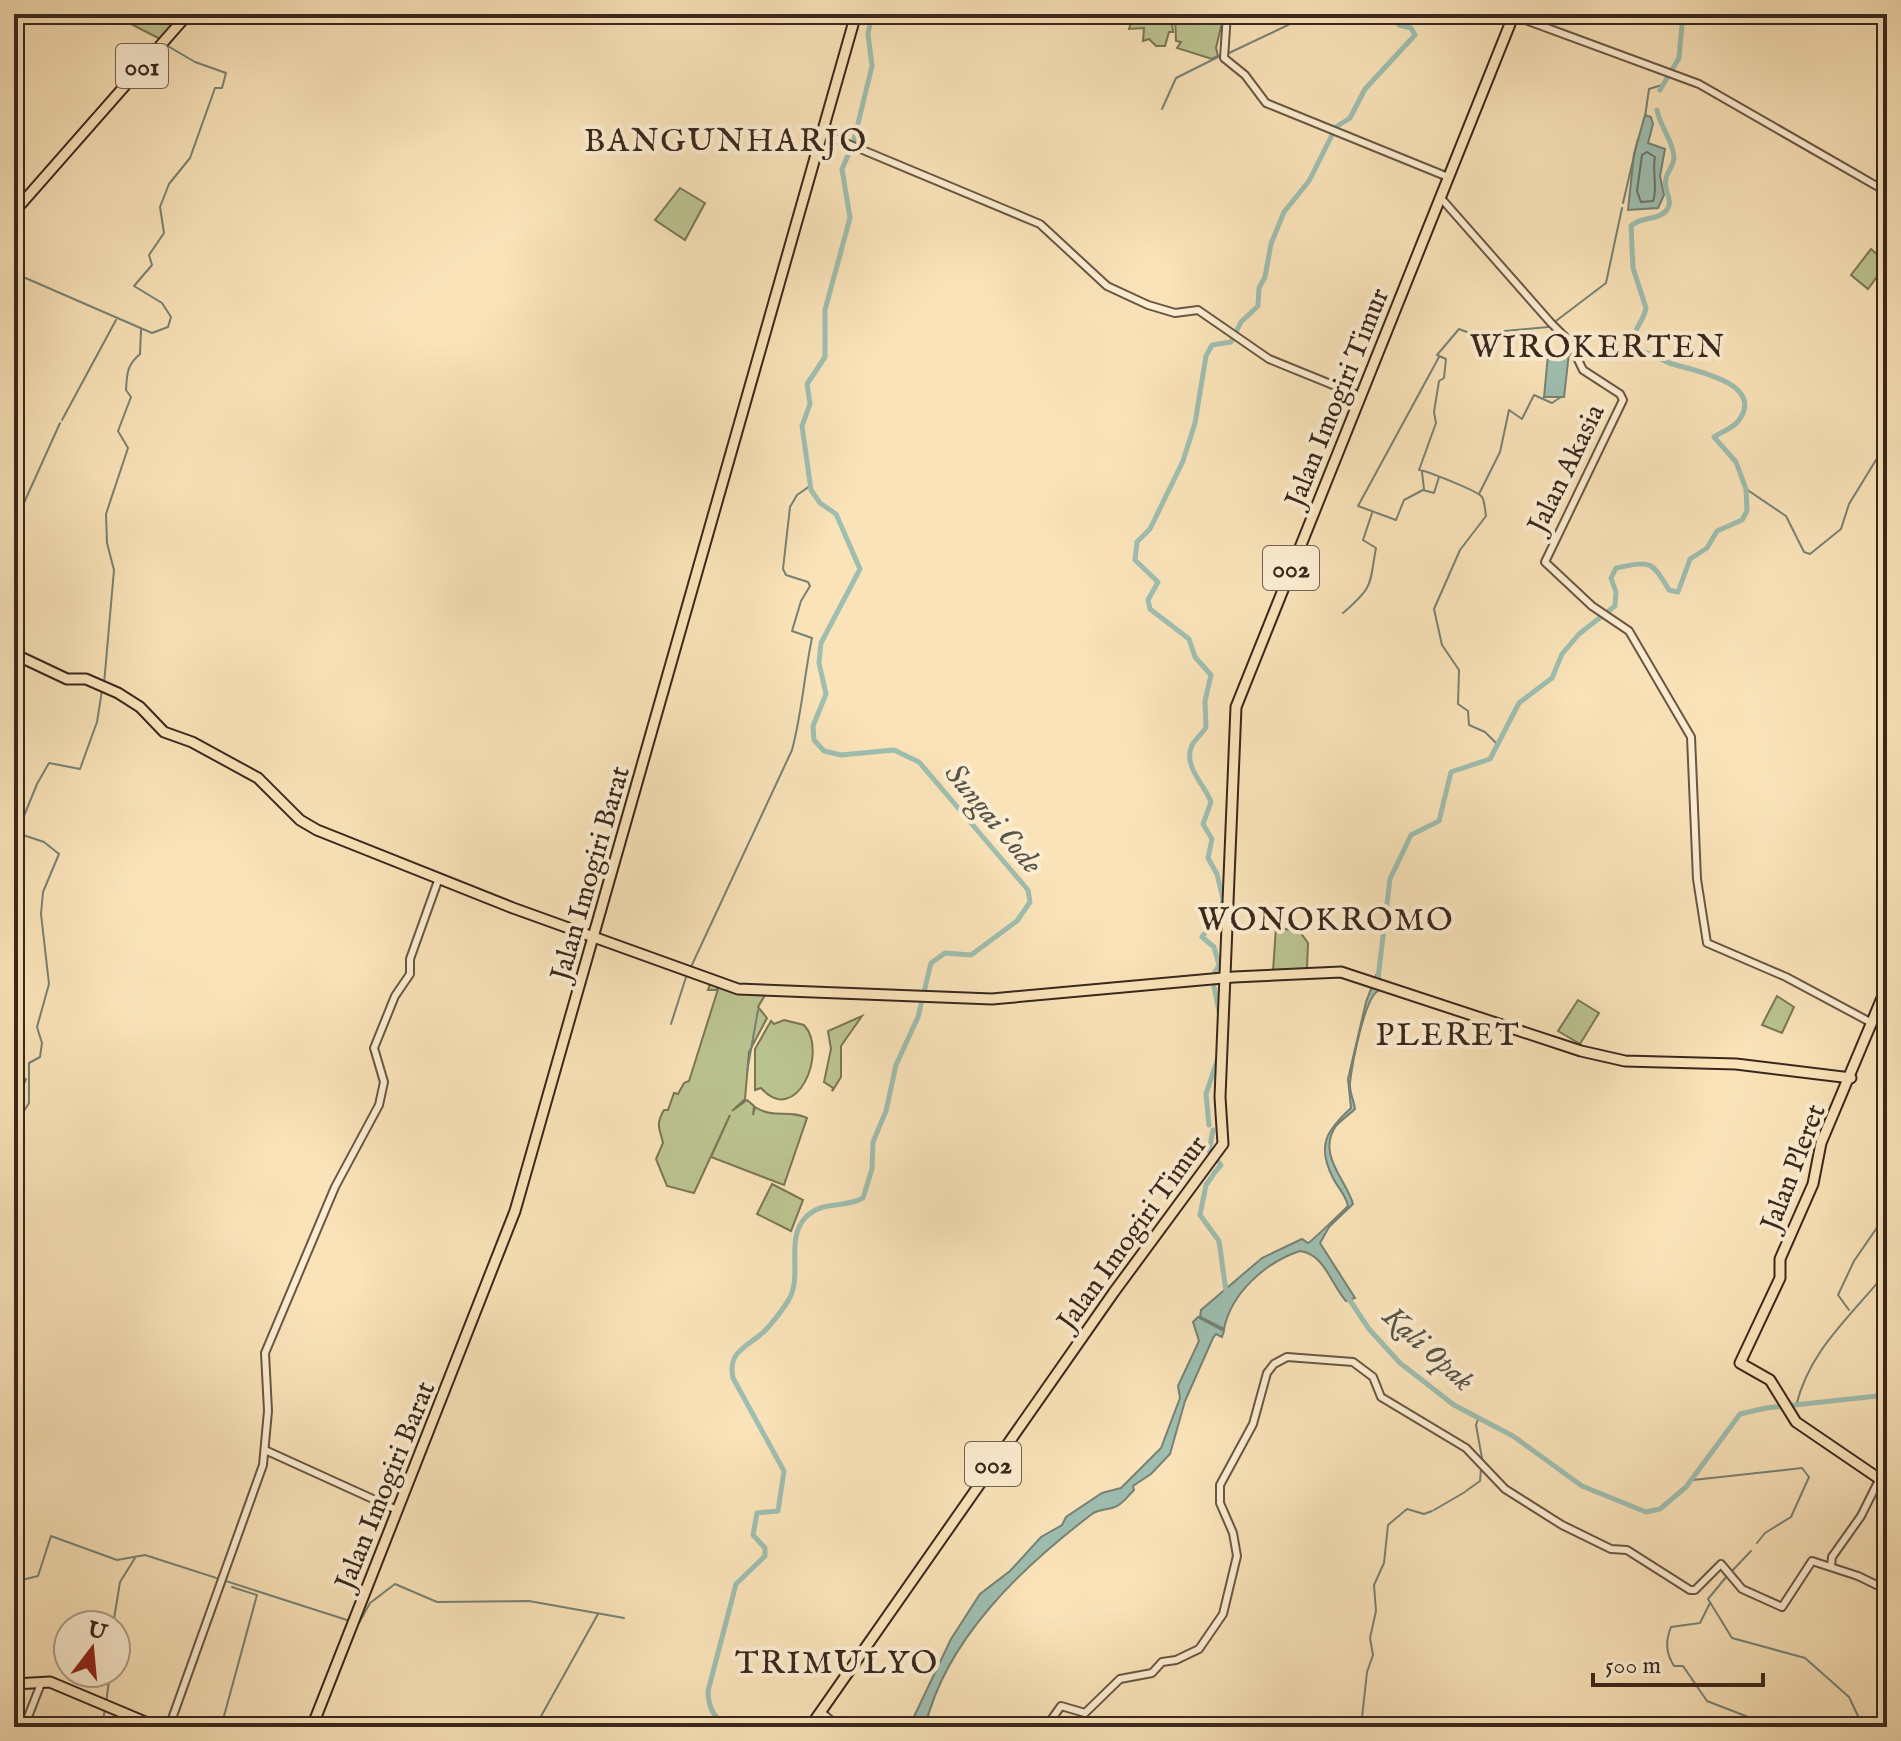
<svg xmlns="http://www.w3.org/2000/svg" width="1901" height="1741" viewBox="0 0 1901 1741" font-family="'IM FELL English',serif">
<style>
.green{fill:#bbc491;stroke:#7a7656;stroke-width:2}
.water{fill:#9ebeb0;stroke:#768275;stroke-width:2}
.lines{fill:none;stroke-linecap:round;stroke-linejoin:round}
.shore{stroke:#6c7266;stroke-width:2}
.stream{stroke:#768275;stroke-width:2}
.river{stroke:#9ebeb0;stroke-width:5}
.minor-casing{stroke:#695643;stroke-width:10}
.major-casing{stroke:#39271c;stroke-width:13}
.minor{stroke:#fcedd2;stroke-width:6}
.major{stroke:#fae3b9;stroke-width:9}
.labels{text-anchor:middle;stroke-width:8;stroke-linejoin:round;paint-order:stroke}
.shield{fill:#fcedd2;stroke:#746253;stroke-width:2}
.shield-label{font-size:26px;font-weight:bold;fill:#39271c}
.street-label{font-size:28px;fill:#39271c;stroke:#fcedd2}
.water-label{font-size:30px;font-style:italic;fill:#575448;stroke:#fcedd2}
.quarter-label{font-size:32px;letter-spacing:2px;fill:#39271c;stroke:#fcedd2}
</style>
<rect width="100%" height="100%" fill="#fae3b9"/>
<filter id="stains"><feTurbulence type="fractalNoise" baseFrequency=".0025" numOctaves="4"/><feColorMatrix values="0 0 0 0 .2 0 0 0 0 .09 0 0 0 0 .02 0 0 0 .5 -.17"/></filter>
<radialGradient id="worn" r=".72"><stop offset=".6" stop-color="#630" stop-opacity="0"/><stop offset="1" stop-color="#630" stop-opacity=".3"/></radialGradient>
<g class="green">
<polygon points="137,14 185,14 162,40 131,24"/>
<polygon points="1134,14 1171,14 1173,32 1169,32 1165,46 1156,46 1149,39 1143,41 1144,28 1129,29"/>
<polygon points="1175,14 1189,14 1188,20 1194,21 1196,14 1224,14 1216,48 1218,56 1212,59 1177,48 1181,42 1176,41"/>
<polygon points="680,188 705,203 685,240 655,220"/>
<polygon points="1871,249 1887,263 1868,289 1851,275"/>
<polygon points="1276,927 1300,932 1308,943 1307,969 1273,971"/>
<path d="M689,974L765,995L758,1007L767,1018L749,1052L745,1099L732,1111L747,1100L754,1106L753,1115L755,1107C773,1119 790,1109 807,1118L784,1185L711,1157L730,1115L694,1193L667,1186L656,1159L663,1143C660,1129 655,1125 664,1110H668L674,1093L678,1094L684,1083L689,1081L719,986L716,990H708L710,984Z"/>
<polygon points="1777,996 1794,1007 1782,1033 1762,1025"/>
<polygon points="1578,1000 1599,1013 1580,1044 1558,1031"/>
<polygon points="862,1016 841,1046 841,1077 833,1090 832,1091 833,1088 824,1082 831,1049 828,1031"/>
<path d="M784,1020L804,1025C829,1052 796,1128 761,1088L755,1090V1049L771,1021L774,1024Z"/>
<polygon points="772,1184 803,1200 791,1231 757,1214"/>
</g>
<g class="water">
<polygon points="1645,115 1651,117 1653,124 1648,143 1665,149 1660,176 1664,195 1658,208 1628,210 1634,154"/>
<polygon points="1569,353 1564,397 1544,397 1548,355"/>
<path d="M1377,973H1380L1378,991C1364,999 1352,1065 1350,1083C1349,1092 1354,1100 1355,1109C1349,1115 1341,1120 1336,1126C1316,1154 1347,1181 1353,1204L1329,1227L1320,1243L1355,1298L1346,1301C1331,1285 1325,1254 1300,1251C1266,1262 1231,1293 1224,1329L1200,1317L1201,1310L1262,1258L1302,1239L1308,1243C1312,1241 1343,1211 1348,1206C1346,1195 1338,1188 1333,1178C1316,1145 1327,1130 1351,1108L1348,1079L1366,1002Z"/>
<path d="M1198,1317L1224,1331L1222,1337L1216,1334L1213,1338L1185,1401L1170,1454L1151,1474L1133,1486L1134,1490C1128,1496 1123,1504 1115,1507C1108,1510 1099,1509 1092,1514C1021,1568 946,1639 925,1727H909L951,1639L980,1594L1010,1571L1041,1537L1062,1525L1066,1517L1102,1493L1121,1488L1161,1448L1180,1398L1178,1386L1199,1341L1193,1322Z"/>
</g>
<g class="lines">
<path class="shore" d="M1647,152L1655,157C1652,171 1658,190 1653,201L1641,202L1637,191L1642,155Z"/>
<g class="stream">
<polyline points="1227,54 1311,14"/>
<polyline points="1162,109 1176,78 1220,56"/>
<polyline points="1645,117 1649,89 1662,85"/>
<polyline points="1623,203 1638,139"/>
<polyline points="14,273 152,333 168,327 171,317 162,303 134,286 152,265 149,255 164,233 160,207 169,184 190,158 215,88 222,88 226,73 195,62 166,45"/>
<polyline points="1439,357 1358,506 1396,520 1404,500 1423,490 1434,493 1439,477"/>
<polyline points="62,420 116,320"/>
<polyline points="1422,472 1424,489"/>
<polyline points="1746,489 1786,516 1804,552 1810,554 1841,529 1849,504 1887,442"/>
<polyline points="1479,494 1500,452 1509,410 1522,419 1534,395 1552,403 1561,397"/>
<polyline points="14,525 60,423"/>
<path d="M1343,613C1375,585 1369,585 1376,548L1363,540L1372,513"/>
<path d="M104,684L114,570L107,543L106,514L128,448L118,431L131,397L126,390C127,373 127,365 140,354L141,330"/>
<path d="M1497,744L1485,732L1469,725L1468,711L1458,704L1459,670L1442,645L1434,609L1460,550L1486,516C1485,511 1485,502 1482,497C1478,491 1427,471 1419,470L1436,423L1434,412L1439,381L1444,378L1446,359L1437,355L1459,329L1472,334L1548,327L1606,283L1622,208"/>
<path d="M690,969L792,750C802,713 804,676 812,638L792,631L801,601L810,586L808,582L786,575L783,569L790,507L797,495L810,486"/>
<polyline points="671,1024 687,974"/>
<polyline points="747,1072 758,1010"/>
<polyline points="14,1108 26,1079"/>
<polyline points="14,1138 19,1119 29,1103 29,1063 40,1057 42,1043 37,1027 49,984 41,914 43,892 59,854 44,842 17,833 37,784 49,763 80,769 97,722 102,690"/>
<polyline points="1849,1310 1838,1295 1854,1261 1887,1213"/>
<path d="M1796,1406C1810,1348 1852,1316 1887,1271"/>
<polyline points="1478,1419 1476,1425 1483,1464"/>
<polyline points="1693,1480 1802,1468 1809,1477 1791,1517 1765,1533 1757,1543"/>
<polyline points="1466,1491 1480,1481 1481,1469"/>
<polyline points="1434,1510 1465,1492"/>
<polyline points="1731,1572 1751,1551"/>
<polyline points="1727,1576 1708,1599 1732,1638 1805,1658 1849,1697 1858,1716 1871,1727"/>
<polyline points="14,1582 38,1576 51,1536 117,1560 145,1555 350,1621"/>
<path d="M1710,1603L1700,1623L1671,1627C1665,1642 1666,1653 1674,1666H1683L1707,1701L1774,1727"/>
<polyline points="359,1623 370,1603 395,1584 437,1602 529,1601 624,1618"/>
<polyline points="113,1625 120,1582 135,1558"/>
<polyline points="106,1703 110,1673"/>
<polyline points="101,1727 105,1710"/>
<polyline points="221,1727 257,1595 232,1587"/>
<polyline points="535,1727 598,1614"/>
<polyline points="1361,1727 1367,1672 1373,1655 1370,1638 1376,1611 1374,1585 1384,1563 1388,1525 1407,1509 1424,1514 1432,1511"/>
</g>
<g class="river">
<polyline points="1704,14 1716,14"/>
<polyline points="1660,90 1679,58 1683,14"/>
<path d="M1378,978L1390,879L1411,835L1439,821L1451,772L1490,759L1519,703L1552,678L1562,654L1579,634L1615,606L1616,592L1611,578L1616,568C1651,561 1651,560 1669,590L1678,592L1690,559L1707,548L1717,531L1742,520L1747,511L1746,489L1736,462L1714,437C1722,431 1733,429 1739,420C1765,384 1696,371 1676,365C1660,361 1654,352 1637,351C1628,331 1643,325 1646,308L1633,268L1631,226C1641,216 1657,221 1666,211C1673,202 1667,196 1666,187C1663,174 1674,168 1674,157C1673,140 1660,127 1657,110"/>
<path d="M1220,1016L1212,977L1219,965L1214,947L1202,937L1221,911L1223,899L1217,874L1208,858L1212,839L1203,824L1211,802C1206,787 1184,767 1191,748C1193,740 1202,735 1206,727L1205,701L1211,675L1195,657L1189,639L1150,609L1148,600L1158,582L1135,560L1137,542L1150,529L1183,461L1195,423L1206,356L1212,345L1231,342L1241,322L1258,306L1259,288L1265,277L1271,244L1284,212L1309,181L1336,127L1350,118L1365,89L1415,35L1411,28L1399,25L1393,14"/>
<polyline points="1209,1125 1206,1094 1218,1058"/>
<polyline points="1213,1130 1209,1151 1213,1156"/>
<polyline points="1214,1173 1221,1165 1216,1159"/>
<polyline points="1213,1175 1206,1185 1200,1215 1219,1241 1226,1291"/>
<polyline points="1347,1296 1369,1329 1400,1363 1454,1405 1513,1436 1582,1486 1646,1512 1660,1509 1686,1487 1740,1414 1766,1408 1887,1395"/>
<path d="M734,1727C715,1722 708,1709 708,1691L736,1584L765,1556V1548L753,1535L757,1513L778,1511L784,1471L733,1378C728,1353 743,1349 760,1335C771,1326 780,1313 788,1301C804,1277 784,1239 806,1217C823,1200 843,1209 863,1198L872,1169L873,1142L886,1111L896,1065L918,1017L931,963L945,953L971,955L1017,921L1030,902L1028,890L919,762L894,750L841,755L824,751L814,740L813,726L826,694L819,663L821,643L860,569L836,514L820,503L811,490L802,426L810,404L807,384L825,357V310L850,218L842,169L853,144L872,66L868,34L872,14"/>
</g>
<g class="minor-casing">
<g id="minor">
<polyline points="1227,14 1224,58 1245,75 1266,103 1448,177"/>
<polyline points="1512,15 1699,84 1887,192"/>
<polyline points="822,133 1040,224 1107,286 1148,305 1175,313 1198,310 1269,359 1360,396"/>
<polyline points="1440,197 1551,323"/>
<polyline points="1553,325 1569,341 1583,370 1620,394 1623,400 1545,562 1592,606 1629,631 1691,737 1697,879 1707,943 1786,977 1870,1022"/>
<polyline points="265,1450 397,1510"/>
<polyline points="1831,1566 1832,1557 1861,1516 1879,1480"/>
<polyline points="820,1711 839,1727"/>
<polyline points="24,1727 42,1681"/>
<polyline points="169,1727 263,1465 268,1411 265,1353 335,1187 379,1105 384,1082 374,1048 395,996 410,974 410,959 439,878"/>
<polyline points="1046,1727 1061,1706 1085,1713 1120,1679 1152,1673 1162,1662 1176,1660 1199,1649 1223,1614 1237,1556 1233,1533 1220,1503 1220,1485 1253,1424 1267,1373 1274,1364 1287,1357 1353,1362 1373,1377 1381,1397 1466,1448 1505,1489 1562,1525 1611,1549 1627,1550 1690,1590 1695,1590 1721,1564 1742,1589 1782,1607 1812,1561 1858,1576 1887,1590"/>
</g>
</g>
<g class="major-casing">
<g id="major">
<polyline points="14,212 188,14"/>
<polyline points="14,654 67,679 86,679 118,693 140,707 164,732 192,742 258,778 300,820 317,830 513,908 738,989 992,999 1234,977 1341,972 1581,1051 1625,1061 1736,1064 1851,1078"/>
<polyline points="1887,986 1821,1143 1813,1184 1780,1259 1780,1278 1740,1363 1770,1380 1796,1422 1887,1484"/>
<polyline points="14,1684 50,1682 157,1727"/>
<polyline points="312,1727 515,1211 856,14"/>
<polyline points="810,1727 1114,1292 1223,1144 1220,1097 1236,707 1514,14"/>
</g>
</g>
<use href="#minor" class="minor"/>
<use href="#major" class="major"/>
</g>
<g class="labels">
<g class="shield">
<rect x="116" y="44" width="52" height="44" rx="6"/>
<rect x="1263" y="546" width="56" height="44" rx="6"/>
<rect x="965" y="1442" width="56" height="44" rx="6"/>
</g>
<g class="shield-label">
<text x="142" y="75">001</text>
<text x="1291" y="577">002</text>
<text x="993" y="1473">002</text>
</g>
<g class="street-label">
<text transform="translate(1336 397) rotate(-68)" y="10">Jalan Imogiri Timur</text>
<text transform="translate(1565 468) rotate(-64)" y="10">Jalan Akasia</text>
<text transform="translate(589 873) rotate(-74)" y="10">Jalan Imogiri Barat</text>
<text transform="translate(1792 1167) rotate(-69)" y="10">Jalan Pleret</text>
<text transform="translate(1131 1232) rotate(-54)" y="10">Jalan Imogiri Timur</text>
<text transform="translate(384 1485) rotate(-68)" y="10">Jalan Imogiri Barat</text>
</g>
<g class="water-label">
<text transform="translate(994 818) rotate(50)" y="10">Sungai Code</text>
<text transform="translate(1429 1348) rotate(42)" y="10">Kali Opak</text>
</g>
<g class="quarter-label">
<text x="726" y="151">BANGUNHARJO</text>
<text x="1598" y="357">WIROKERTEN</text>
<text x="1326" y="930">WONOKROMO</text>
<text x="1448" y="1045">PLERET</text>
<text x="837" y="1673">TRIMULYO</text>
</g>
</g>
<rect width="1901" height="1741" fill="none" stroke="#fae3b9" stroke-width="48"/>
<rect x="16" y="16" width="1869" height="1709" fill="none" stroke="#39271c" stroke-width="4"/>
<rect x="24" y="24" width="1853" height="1693" fill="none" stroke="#39271c" stroke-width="2"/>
<g transform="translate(92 1649) rotate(16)"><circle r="38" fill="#fcedd2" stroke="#ae9e89" stroke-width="2"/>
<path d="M0-6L14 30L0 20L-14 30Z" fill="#8f2418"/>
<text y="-12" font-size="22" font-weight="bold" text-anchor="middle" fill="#39271c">U</text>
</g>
<path d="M1593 1673v12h170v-12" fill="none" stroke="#39271c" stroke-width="4"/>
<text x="1605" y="1673" font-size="24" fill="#39271c" stroke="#fcedd2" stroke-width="6" paint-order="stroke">500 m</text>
<rect width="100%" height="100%" filter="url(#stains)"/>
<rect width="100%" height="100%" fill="url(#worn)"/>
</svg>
